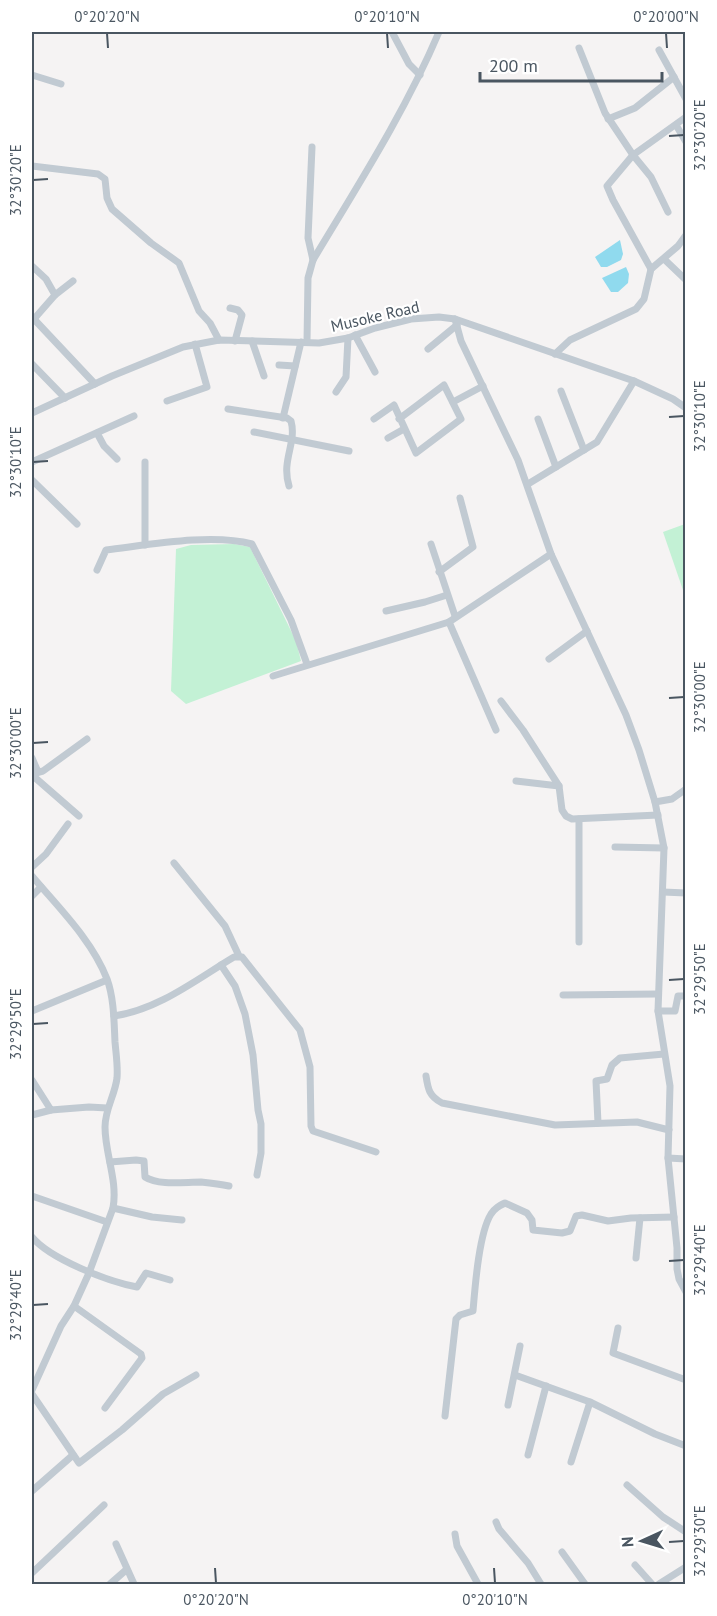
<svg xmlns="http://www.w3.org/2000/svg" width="717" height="1616" viewBox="0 0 717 1616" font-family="'PT Sans',sans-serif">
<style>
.green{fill:#c3f1d5}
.water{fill:#90daee}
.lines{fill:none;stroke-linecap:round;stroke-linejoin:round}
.street{stroke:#c1cad2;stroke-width:7}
.ticks{fill:none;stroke:#4a5661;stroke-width:2}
.labels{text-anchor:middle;stroke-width:4.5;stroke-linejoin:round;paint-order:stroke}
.street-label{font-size:16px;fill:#4a5661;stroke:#fff}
.neatline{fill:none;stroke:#4a5661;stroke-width:2}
.ticks-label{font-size:15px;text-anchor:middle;fill:#4a5661}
</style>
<rect width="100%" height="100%" fill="#f5f3f3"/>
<g class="green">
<polygon points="685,524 686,524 685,596 663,532"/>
<polygon points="234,544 250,547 296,641 301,661 186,704 171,691 176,549 191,545"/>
</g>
<g class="water">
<polygon points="620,240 623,254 621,260 607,267 601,267 595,257"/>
<polygon points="626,267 629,274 628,283 618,292 611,292 602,278"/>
</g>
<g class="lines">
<g class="street">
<polyline points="392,32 409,64 420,75"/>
<polyline points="579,48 605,113 633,155 651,177 668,212"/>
<polyline points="659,50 686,99"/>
<polyline points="32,75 61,84"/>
<polyline points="608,119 635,108 674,77"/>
<polyline points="676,125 686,142"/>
<polyline points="312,147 308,238 313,260"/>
<polyline points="32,166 98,174 105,179 107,198 112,209 151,243 179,263 199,311 210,323 219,340"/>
<polyline points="664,259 686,280"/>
<polyline points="32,266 46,279 55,295 34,319"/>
<polyline points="651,269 613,200 607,186 633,155 686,117"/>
<polyline points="55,295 73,281"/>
<polyline points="230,308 238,310 242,315 235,341"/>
<polyline points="32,317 95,384"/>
<polyline points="455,319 461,341 518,460 551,554 626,715 639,750 655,802 664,848 658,1011 670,1086 668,1158 677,1248 677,1269 679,1279 686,1292"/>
<polyline points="355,335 375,372"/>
<polyline points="252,341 264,376"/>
<path d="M307,342L308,278L313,260C358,185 405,112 439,32"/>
<polyline points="428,349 457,325"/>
<polyline points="555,354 570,340 636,309 644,299 651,269 678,246 686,235"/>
<polyline points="32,364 65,398"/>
<polyline points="279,365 295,366"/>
<polyline points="561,391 584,450"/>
<polyline points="336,392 346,377 348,338"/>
<polyline points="167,401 207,387 195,344"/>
<polyline points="453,402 483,386"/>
<path d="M228,409L287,418L291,421C297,443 281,460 289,486"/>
<polyline points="32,413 112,376 183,347 219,340 319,343 348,338 375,328 411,319 439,317 455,319 634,381 673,399 686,408"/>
<polyline points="283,418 301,342"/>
<polyline points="374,419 394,405 416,453 461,419 444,385 399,419"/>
<polyline points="538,419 556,467"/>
<polyline points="254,432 349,451"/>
<polyline points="97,433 104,446 117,459"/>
<polyline points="388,438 404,429"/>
<polyline points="32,462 134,416"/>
<polyline points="145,462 145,545"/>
<polyline points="32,480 77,524"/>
<polyline points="528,484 597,442 634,381"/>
<polyline points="431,544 455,616"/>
<path d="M97,570L106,550C148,545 211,533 252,544L291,620L307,664"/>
<polyline points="439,572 473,547 460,498"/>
<polyline points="386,611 425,602 447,595"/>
<polyline points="449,622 496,730"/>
<polyline points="549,659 587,631"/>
<polyline points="273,676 449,622 551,554"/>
<polyline points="501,701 523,730 559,786 562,810 566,816 572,819 658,815"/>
<polyline points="32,758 38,772"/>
<polyline points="32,774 43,771 87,739"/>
<polyline points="32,775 79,816"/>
<polyline points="516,781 559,786"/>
<polyline points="655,802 672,799 686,789"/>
<polyline points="579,819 579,942"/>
<polyline points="615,847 664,848"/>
<polyline points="174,863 225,926 239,956"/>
<polyline points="32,867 46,854 68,824"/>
<path d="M32,876C58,907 92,940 107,979C114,998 114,1021 115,1042C116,1054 118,1066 117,1078C115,1095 105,1109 105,1127C105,1154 118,1181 113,1208L89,1273L74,1306L61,1326L32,1390"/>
<polyline points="663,892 686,893"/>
<polyline points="32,896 41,887"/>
<polyline points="221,965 235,986 245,1014 253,1055 258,1110 261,1124 261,1153 257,1175"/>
<polyline points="563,995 658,994"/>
<polyline points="32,1011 107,980"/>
<polyline points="658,1011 675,1011 678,996 686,996"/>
<path d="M114,1016C158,1010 197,979 234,957H242L300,1030L310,1067L311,1126L313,1131L376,1152"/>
<path d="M426,1076C428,1089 429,1096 442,1103L555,1125L637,1122L669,1130"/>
<polyline points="32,1080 51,1110 89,1107 107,1108"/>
<polyline points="32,1115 51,1110"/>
<polyline points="598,1123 596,1081 607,1079 612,1065 620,1058 664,1054"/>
<polyline points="668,1158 686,1159"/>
<path d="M110,1162L136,1160L144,1161L145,1177C159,1186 184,1182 201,1182C211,1183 220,1184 229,1186"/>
<polyline points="32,1196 107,1222"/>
<polyline points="113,1208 152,1217 182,1220"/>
<path d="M32,1237C50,1259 109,1282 137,1287L146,1273L170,1280"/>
<polyline points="636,1258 640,1218"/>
<polyline points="74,1306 141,1354 142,1358 105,1408"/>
<polyline points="618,1328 613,1353 686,1380"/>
<polyline points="515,1375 590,1402 655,1434 686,1446"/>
<polyline points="32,1394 79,1463 122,1430 163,1394 196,1375"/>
<polyline points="508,1405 520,1346"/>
<path d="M445,1416L456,1319L460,1315L473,1311C475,1287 479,1233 491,1214C495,1208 499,1206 505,1203L527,1213L532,1220L533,1230L562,1233L570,1231L576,1216L582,1215L608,1221L631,1218L674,1217"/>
<polyline points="528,1455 546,1386"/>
<polyline points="571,1462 590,1402"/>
<polyline points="627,1485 663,1517 686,1532"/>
<polyline points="32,1491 73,1455"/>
<polyline points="496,1522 499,1529 528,1563 541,1584"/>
<polyline points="455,1534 457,1546 478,1584"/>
<polyline points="116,1544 134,1584"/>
<polyline points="562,1552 585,1584"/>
<polyline points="635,1565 652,1584"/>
<polyline points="32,1573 104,1505"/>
<polyline points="110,1584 126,1570"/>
<polyline points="659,1584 686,1567"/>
</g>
</g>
<path class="ticks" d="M107,33L108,48M387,33L388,48M666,33L667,48M669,136L684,135M33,180L48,179M669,417L684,416M33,462L48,461M669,698L684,697M33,743L48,742M669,980L684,979M33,1024L48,1023M669,1261L684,1260M33,1305L48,1304M669,1542L684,1541M215,1568L216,1583M494,1568L495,1583"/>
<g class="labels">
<g class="street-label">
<text transform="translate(375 316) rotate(-13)" y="6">Musoke Road</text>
</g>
</g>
<rect width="717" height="1616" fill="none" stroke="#ffffff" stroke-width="66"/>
<g transform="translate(642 1541) rotate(266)" stroke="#ffffff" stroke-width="4.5" paint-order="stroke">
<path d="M0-4.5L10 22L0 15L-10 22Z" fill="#4a5661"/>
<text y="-9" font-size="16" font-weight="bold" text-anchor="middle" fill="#4a5661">N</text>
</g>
<path d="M480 72v9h182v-9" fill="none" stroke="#4a5661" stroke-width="3"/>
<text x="489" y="72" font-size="18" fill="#4a5661" stroke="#ffffff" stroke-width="4.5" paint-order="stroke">200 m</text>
<rect x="33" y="33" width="651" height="1550" class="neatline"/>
<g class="ticks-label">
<text x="107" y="22">0°20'20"N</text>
<text x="387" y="22">0°20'10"N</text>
<text x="666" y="22">0°20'00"N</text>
<text transform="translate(700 135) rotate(-90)" y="5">32°30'20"E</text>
<text transform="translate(16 180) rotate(-90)" y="5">32°30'20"E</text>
<text transform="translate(700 416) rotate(-90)" y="5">32°30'10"E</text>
<text transform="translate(16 462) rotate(-90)" y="5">32°30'10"E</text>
<text transform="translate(700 697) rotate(-90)" y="5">32°30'00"E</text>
<text transform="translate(16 743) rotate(-90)" y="5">32°30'00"E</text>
<text transform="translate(700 979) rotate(-90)" y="5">32°29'50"E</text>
<text transform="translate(16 1024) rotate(-90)" y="5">32°29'50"E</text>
<text transform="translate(700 1260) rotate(-90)" y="5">32°29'40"E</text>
<text transform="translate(16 1305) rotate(-90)" y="5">32°29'40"E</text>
<text transform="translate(700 1541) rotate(-90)" y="5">32°29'30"E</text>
<text x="216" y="1605">0°20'20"N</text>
<text x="495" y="1605">0°20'10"N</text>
</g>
</svg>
